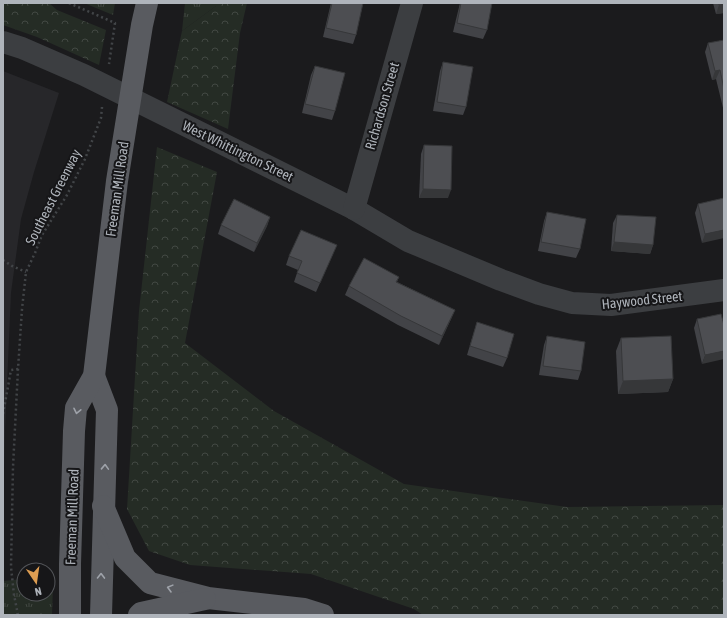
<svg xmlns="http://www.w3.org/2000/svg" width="727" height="618" viewBox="0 0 727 618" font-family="'Asap Condensed',sans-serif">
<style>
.built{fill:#27272a}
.grass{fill:url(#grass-tufts)}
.forest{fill:url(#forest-crowns)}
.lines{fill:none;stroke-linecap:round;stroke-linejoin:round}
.path{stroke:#424548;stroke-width:2.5;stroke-dasharray:2 3;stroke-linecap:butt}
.minor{stroke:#3c3e41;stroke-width:22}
.major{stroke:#595b60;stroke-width:22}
.wall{fill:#424347}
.shaded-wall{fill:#363739}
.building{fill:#4d4e52;stroke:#363739}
.oneway{stroke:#9ea2a9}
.labels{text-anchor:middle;stroke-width:4;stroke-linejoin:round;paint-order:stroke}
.street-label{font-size:14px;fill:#afb4bb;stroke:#161618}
</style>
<defs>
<pattern id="grass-tufts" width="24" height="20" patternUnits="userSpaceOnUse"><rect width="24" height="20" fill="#252c25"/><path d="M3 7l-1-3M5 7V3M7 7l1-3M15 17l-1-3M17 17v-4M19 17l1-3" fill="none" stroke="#424843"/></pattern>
<pattern id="forest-crowns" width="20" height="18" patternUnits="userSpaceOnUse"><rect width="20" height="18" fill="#252c25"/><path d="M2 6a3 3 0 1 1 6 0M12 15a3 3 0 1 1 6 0" fill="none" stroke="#424843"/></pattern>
</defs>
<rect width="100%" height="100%" fill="#1b1b1d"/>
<polygon class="built" points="3,71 59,93 34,172 21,219 11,293 5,431 3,507"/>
<g class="grass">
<polygon points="84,3 115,3 113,15"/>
<polygon points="185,3 216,3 216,6 182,31"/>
<polygon points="24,579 24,594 48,594 48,583 53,585 52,615 3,615 3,581"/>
</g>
<g class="forest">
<polygon points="3,3 49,3 57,10 106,30 99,65 37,37 3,25"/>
<polygon points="216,3 247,3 240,33 228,129 167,102 182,31 216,6"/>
<polygon points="157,147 217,172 185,343 274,411 404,484 567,507 724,505 724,615 423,615 414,609 311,574 190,565 149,551 127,509 139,311"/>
</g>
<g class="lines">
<g class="path">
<polyline points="69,3 115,23 109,64"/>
<polyline points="3,260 12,266 26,272"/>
<polyline points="3,414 11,370 18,369"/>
<polyline points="18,615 14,595 11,567 13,467 18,369 22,309 26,272 35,253 42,235 67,195 85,159 101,118 102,107"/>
</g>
<g class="minor">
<polyline points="3,42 22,48 84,75 354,209 408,241 501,280 539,294 572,303 611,305 724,290"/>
<polyline points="354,209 412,3"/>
</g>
<g class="major">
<polyline points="94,376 107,410 101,615"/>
<polyline points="103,506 125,558 150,583 208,598 304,609 323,615"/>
<polyline points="70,615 70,564 74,431 76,408 94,376 117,181 142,25 147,3"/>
<polyline points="139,615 141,613 205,599"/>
</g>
</g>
<g class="wall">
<polygon points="331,3 363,3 356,35 353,44 323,37"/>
<polygon points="460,3 492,3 487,30 483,39 453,32"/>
<polygon points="713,3 724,3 724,13 716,14"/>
<polygon points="724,40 724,112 716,79 712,80 705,52 708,43"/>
<polygon points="443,62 466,107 463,115 433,111 440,71"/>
<polygon points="315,66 335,111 332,120 302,113 311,75"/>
<polygon points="424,145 448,198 419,198 421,154"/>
<polygon points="724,198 702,243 695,213 698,204"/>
<polygon points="547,212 580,249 576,258 538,251 544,221"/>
<polygon points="617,215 653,245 650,254 611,251 613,223"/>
<polygon points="270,217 267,226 254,252 218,234 221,225"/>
<polygon points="333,254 316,292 294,282 298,270 286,265 289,256"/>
<polygon points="399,277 397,282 455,310 451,319 439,345 398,325 345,295 349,286"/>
<polygon points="721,314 702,364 694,328 697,319"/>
<polygon points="477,322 507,358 503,367 467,355"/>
<polygon points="547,336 581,371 578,380 539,375 544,345"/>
<polygon points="621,338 673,379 668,392 618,394 616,351"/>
</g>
<g class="shaded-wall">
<polygon points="724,4 724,13 716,14 719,5"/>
<polygon points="720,70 716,79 712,80 715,71"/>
<polygon points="423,189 451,190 448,198 419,198"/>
<polygon points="270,217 267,226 254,252 257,243"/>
<polygon points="724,230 724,238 702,243 705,234"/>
<polygon points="614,242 653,245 650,254 611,251"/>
<polygon points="455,310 451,319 439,345 442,336"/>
<polygon points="724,351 724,359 702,364 705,355"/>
<polygon points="673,379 668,392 618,394 623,381"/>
</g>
<g class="building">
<polygon points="332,3 363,3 356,35 326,28"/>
<polygon points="461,3 492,3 487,30 457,23"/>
<polygon points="719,3 724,3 724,4 719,5"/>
<polygon points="724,40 724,89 720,70 715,71 708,43"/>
<polygon points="443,62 473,67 466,107 437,102"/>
<polygon points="315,66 345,73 335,111 305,104"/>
<polygon points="424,145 452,146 451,190 423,189"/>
<polygon points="724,198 724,230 705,234 698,204"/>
<polygon points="234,199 270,217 257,243 221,225"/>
<polygon points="547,212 586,219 580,249 541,242"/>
<polygon points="617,215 656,217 653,245 614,242"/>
<polygon points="301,230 337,245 320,283 297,273 302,261 289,256"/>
<polygon points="364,258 399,277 396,282 455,310 442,336 401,316 349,286"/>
<polygon points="721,314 724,325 724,351 705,355 697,319"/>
<polygon points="477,322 514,334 507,358 470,346"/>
<polygon points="547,336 585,342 581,371 543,366"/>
<polygon points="671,336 673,379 623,381 621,338"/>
</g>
<defs><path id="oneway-chevron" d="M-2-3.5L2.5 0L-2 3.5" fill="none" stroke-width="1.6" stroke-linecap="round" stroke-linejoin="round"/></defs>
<g class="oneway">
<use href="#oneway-chevron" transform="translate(77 411) rotate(102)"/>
<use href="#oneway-chevron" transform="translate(105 467) rotate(-88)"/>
<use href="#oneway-chevron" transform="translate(101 576) rotate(-89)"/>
<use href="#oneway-chevron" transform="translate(170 588) rotate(-165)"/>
</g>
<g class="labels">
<g class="street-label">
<text transform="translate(382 106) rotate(-74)" y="5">Richardson Street</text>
<text transform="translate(238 151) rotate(26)" y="5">West Whittington Street</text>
<text transform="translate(117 189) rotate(-82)" y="5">Freeman Mill Road</text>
<text transform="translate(53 197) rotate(-63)" y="5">Southeast Greenway</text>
<text transform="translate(642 300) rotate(-6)" y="5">Haywood Street</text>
<text transform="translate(72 517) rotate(-88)" y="5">Freeman Mill Road</text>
</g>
</g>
<rect width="727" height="618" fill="none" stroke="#afb4bb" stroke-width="8"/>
<g transform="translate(36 582) rotate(167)"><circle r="19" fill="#161618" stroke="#535559"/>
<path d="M0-3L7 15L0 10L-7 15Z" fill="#dd9d52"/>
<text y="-6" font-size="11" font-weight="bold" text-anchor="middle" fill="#afb4bb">N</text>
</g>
</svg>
